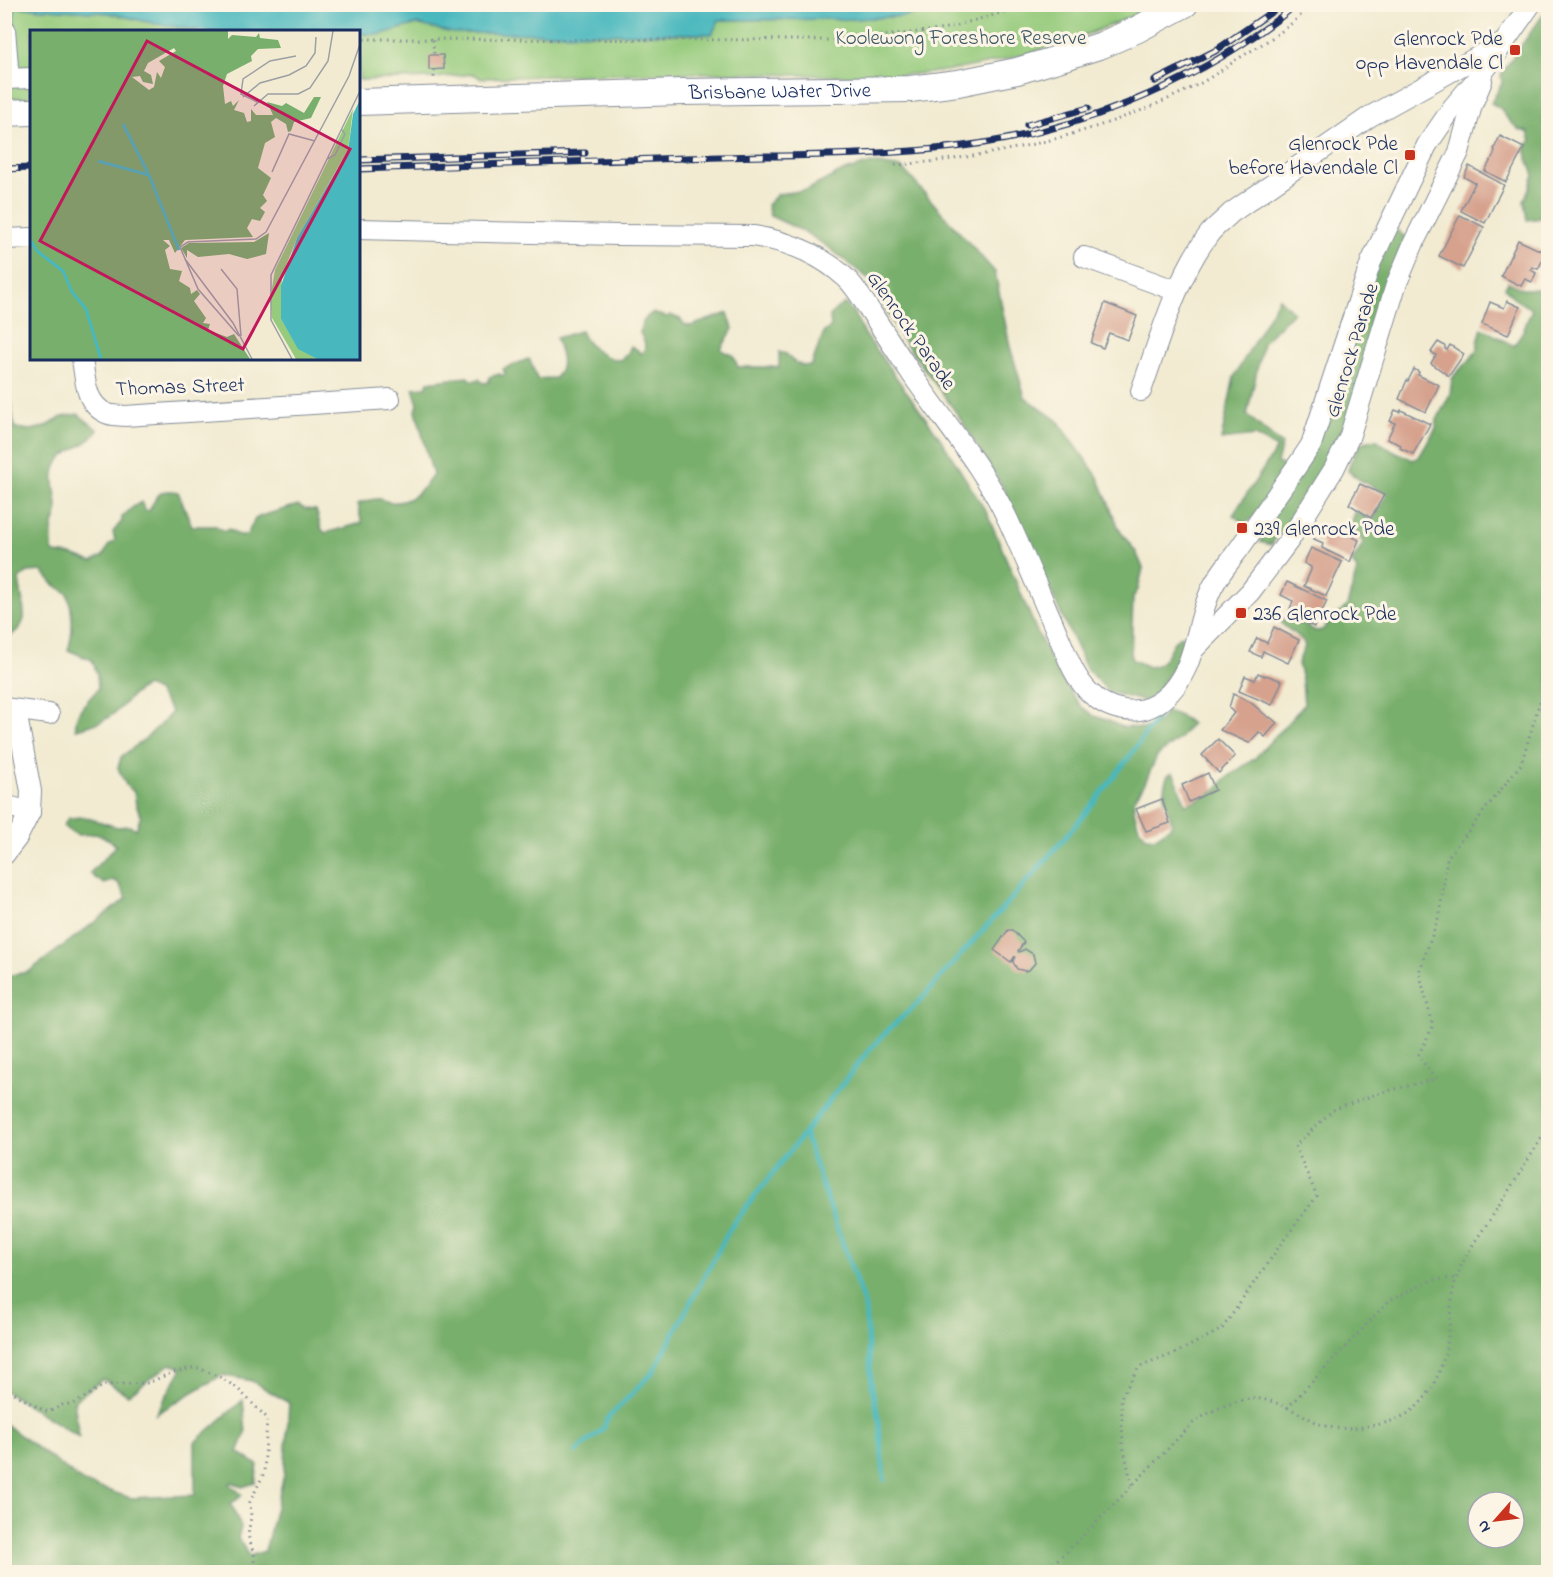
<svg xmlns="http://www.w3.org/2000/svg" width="1553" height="1577" viewBox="0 0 1553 1577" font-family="'Indie Flower',sans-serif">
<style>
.green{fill:#96cb7d;stroke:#587d6e;stroke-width:1.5}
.forest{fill:#78af6c;stroke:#4a6f65;stroke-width:1.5;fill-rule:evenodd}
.water{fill:#48b8be;stroke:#32748e;stroke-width:1.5}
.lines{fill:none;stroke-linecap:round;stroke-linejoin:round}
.stream{stroke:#48b8be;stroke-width:4.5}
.building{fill:#d6a28e}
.minor-casing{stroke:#868d98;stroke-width:22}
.major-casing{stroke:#868d98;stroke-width:28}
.path{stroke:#868d98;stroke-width:3;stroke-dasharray:1.5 4.5;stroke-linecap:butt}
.minor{stroke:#fff;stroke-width:20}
.major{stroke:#fff;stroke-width:26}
.rail-casing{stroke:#1b2f5e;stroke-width:7}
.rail{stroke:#fcf5e5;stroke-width:4.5;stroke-dasharray:14;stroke-linecap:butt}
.poi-dot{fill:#c8321e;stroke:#fcf5e5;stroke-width:2}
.labels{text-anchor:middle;stroke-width:6;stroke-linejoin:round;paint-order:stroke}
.park-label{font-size:21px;fill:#3a5666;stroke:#fcf5e5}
.poi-label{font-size:21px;fill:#1b2f5e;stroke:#fcf5e5;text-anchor:end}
.street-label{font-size:21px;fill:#1b2f5e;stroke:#fcf5e5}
.inset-river{fill:none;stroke:#48b8be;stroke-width:3}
.inset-road{fill:none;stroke:#9ca0a4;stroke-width:1.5}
.view{fill:#c2185b;fill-opacity:0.15;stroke:#c2185b;stroke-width:3}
.inset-edge{fill:none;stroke:#1b2f5e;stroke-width:3}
</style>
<rect width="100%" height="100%" fill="#fcf5e5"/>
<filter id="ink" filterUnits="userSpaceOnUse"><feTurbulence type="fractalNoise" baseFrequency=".0167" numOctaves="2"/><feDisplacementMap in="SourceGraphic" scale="12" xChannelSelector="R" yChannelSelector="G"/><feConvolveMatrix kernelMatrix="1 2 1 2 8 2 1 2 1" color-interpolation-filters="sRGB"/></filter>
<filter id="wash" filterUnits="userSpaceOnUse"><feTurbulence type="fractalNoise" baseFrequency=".008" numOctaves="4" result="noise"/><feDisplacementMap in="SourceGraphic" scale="24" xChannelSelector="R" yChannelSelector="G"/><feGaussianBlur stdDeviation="1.35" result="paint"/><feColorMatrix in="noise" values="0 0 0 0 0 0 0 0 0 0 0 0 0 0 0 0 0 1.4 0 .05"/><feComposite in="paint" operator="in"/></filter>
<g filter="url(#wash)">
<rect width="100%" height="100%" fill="#f2ebd2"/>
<g class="green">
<path d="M966,4L1155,5C1085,40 995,68 916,74C847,79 777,73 707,73C632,73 556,76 480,78L474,74L434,78L359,80L358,34H381L417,24L453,33L712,34L719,20L853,19L905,16Z"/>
<polygon points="15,7 109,13 157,24 210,31 32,32 31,98 5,99 5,29"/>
</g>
<g class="forest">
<path d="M1548,8V213L1547,212L1541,218L1527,220L1524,201L1534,175L1527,157L1525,146L1531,141L1528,132L1519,130C1516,126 1512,124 1509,120C1500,111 1506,110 1491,103L1502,83L1501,74Z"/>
<path d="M871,163L902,168L995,272L1010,347L1025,397L1058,421L1098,477L1120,531L1136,552L1143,568L1138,590L1133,597L1131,659L1149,667C1152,666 1156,666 1159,664C1170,656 1170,641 1182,635L1183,636L1180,653L1175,667L1152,697L1143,701L1109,692L1086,668L1003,488L958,415L901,337L870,280L828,247L805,232L770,216L767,205L778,194L807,190L839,173Z"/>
<polygon points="1390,224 1406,238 1345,442 1317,483 1271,545 1260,542 1285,493 1245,524 1233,515 1277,448 1255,436 1221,440 1234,377 1279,298 1293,312 1263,343 1247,415 1282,445 1277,463 1300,472"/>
<path d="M1548,279V1572H5V1424L85,1483L131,1498L195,1495V1442L243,1400L246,1433L238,1452L258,1465L255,1483L242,1487L232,1482L230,1484L242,1495L238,1499L230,1504L233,1508L241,1527L238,1538L249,1556L265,1551L284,1475L289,1403L252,1381L222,1375L156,1414L182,1368L170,1364L128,1395L103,1379L74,1401L79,1437L5,1391V976L28,972L127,898L119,884L114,880L104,884L94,877L90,873L116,846L110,840L97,834L77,835L63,826L69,818L84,817L117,827L130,826L136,829L141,816L136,805L134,792L126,785L118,768L121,757L146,738L165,720L172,712L157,691L147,686C135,691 129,699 120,708C107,721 94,725 76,729C73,712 88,701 98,689L97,674L92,660L68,650C74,632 73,610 67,593L53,584L42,571L28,572L19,579C20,589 25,609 24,618C23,627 12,636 5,639V393L9,392L15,428L30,430L45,427L62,417L78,414L98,430C90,445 70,448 61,459C46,475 59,494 57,513C56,518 53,522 53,526C51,534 52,542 52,550L54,553L71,555L92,562L103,556L109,545L115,541L113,532L122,521V517L133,507L141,502L145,510L149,511C157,496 158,488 178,492L192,526H216L224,531L229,529L238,535H247L255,519L261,516L298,505L305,509L316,510L321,528L325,533L362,523L357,504C364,502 372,498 380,499C384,500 386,502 390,502C410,504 423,490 433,475L416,411L418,404L413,388L426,387L428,382L467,377L473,381L479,379L483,383L489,382V377L500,374L501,376L504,375L505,372L503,369L528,359L530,360L537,379L555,378C567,364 560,354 556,338L581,331C587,347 603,358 620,360L628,353L631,346L638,350L640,354C649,349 644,340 640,333C642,323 644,318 652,313L667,317L670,315L680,319L685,325L691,326L728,313L733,329L721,349L725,352L733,355L738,367H779V352L786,354C793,363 800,366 811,366L824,332L831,327L830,316L836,309L845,303L853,312L864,333L940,438L987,513L1038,634L1061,679L1081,706L1094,716L1107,720L1122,727L1145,728L1153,725L1161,720L1166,712C1174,712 1185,718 1191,724L1181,737L1157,756L1145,783L1134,800V811L1139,828L1147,837L1154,838L1169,828L1172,823C1167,804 1159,795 1168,775L1173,773C1177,779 1178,784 1180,791C1182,796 1185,800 1186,805L1216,791L1225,779L1255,758L1304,705L1302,680L1298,663L1305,646C1301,634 1289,632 1281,623L1285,618L1292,619L1316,631L1322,630L1347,606L1357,570L1352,562L1363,544L1359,535L1351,526L1355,511L1372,521L1387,494L1360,480L1348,471L1350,463L1361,443L1376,439L1388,448L1413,460L1419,457L1436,428L1437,420L1450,394L1452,379L1456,373L1469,361L1478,348V342L1482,328L1514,346L1523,331L1532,309L1516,300L1505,288L1508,282L1522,289H1543ZM1478,1502H1514V1538H1478Z"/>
</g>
<polygon class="water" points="5,4 966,5 905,16 853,19 719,20 712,34 453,33 417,24 381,34 359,34 358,32 210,32 157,24 109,13 15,7 14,28 5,29"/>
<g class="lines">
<g class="stream">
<polyline points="576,1452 603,1429 608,1418 653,1372 731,1227 804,1133"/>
<path d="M884,1480L879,1420L872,1388L865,1307L804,1133L865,1055L889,1029L917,1004C1001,908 1093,816 1163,708"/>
</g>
</g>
<g id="blocks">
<g class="building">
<polygon points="429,55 443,55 444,69 429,70"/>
<polygon points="1500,136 1524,148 1506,182 1485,171 1494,154 1495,150 1494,149"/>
<polygon points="1469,166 1504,185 1485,223 1461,211 1475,183 1464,177"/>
<polygon points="1460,215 1484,227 1463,268 1439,256"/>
<polygon points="1518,240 1546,253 1538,269 1532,267 1531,270 1536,273 1532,282 1525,279 1521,286 1501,276"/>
<polygon points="1507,301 1520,307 1508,335 1482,324 1490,302 1504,308"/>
<polygon points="1105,303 1137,316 1128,340 1109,333 1103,348 1091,343"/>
<polygon points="1438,342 1445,346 1445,349 1447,350 1450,345 1464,354 1449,376 1431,363 1436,355 1431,352"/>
<polygon points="1414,369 1419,372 1418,375 1439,385 1426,412 1399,399 1407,380 1408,381"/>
<polygon points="1395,410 1400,412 1401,410 1430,424 1413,454 1400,448 1401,445 1387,439 1395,423 1390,421"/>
<polygon points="1360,484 1384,495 1371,518 1349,504"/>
<polygon points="1319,526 1330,532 1332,527 1359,540 1350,562 1322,548 1323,543 1314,539"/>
<polygon points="1311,548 1342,562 1326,596 1304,586 1311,570 1311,567 1304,563"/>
<polygon points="1287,582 1327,601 1314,627 1288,614 1293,601 1281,595"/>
<polygon points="1274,627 1299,640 1288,663 1263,651 1261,657 1250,652 1257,638 1267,643"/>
<polygon points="1258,673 1265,676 1266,675 1282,681 1272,705 1239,691 1245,676 1255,680"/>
<polygon points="1233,694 1250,702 1269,718 1270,717 1277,723 1265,737 1259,732 1249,743 1220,730 1234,713 1229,708"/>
<polygon points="1218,739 1235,756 1219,773 1202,755"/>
<polygon points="1208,773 1215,790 1189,802 1182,785"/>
<polygon points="1162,799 1170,823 1146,831 1136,809"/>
<polygon points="1008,930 1012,930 1024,942 1018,951 1019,952 1025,949 1033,954 1035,963 1029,970 1025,971 1017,969 1013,962 1015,956 1011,962 994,950"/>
</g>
</g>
</g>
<g filter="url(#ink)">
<use href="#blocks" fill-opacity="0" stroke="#868d98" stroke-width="1.5"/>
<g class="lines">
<g class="minor-casing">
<g id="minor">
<polyline points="5,29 9,79"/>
<polyline points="4,79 32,78"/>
<path d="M358,229L618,235L753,236C788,241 819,253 846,278C856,287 863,301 871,312C885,334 899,355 913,376C946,424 985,469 1009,522C1026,560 1042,598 1058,635C1066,653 1073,675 1087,690C1107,711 1139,719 1163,699C1198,670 1194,624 1212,588C1219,574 1230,561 1239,549C1259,520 1279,492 1299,463L1311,445L1371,262L1427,145L1453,107L1487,67L1531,4"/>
<polyline points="4,239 32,238"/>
<polyline points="1084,257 1177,291"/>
<path d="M82,358C85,378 85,404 106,413C111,416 119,415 125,416L390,399"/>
<path d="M1141,391C1159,341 1177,275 1210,233C1216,226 1224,220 1231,213L1369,117L1499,45"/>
<polyline points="1194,649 1250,592 1290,539 1334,469 1349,438 1396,285 1415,240 1459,152 1472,105 1482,81"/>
<polyline points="4,708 49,714"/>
<polyline points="4,805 30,812"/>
<polyline points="4,855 17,838 30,812 31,791 16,711"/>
</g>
</g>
<g class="major-casing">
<g id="major">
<path id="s1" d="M358,102L682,92L910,89L958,83L1017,71L1071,55L1102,45L1138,29L1185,4"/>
<polyline points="4,113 32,112"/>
</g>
</g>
<g class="path">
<polyline points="358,39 840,40 939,30 1034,4"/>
<polyline points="433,40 434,55"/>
<polyline points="434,70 434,78"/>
<path d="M895,165C1001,157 1107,132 1201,83C1213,76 1225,68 1236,60C1252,50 1270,40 1286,28C1295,21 1304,12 1314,4"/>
<path d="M4,1387C20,1395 33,1407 49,1412L62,1405L76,1403L104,1385L148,1383L171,1373L196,1367L220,1377L237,1388L267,1418L264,1473L250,1502L251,1517L248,1535L254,1555V1572"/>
<polyline points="1287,1408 1389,1301 1432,1280 1456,1278"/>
<polyline points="1132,1485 1123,1446 1121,1397 1139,1367 1176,1353 1222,1329 1283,1241 1317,1196 1295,1146 1333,1110 1379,1093 1436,1079 1418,1056 1433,1026 1419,972 1440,913 1447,858 1521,764 1548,675"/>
<path d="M1044,1572L1078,1541L1192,1424C1209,1411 1240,1396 1261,1399C1282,1402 1303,1416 1322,1425C1341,1431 1360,1428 1380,1424C1428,1415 1444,1373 1449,1329C1451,1310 1451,1289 1459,1271C1468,1249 1484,1229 1497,1209C1514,1182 1531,1155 1548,1128"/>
</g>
<use href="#minor" class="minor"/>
<use href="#major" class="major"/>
<g class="rail-casing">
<g id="rail">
<polyline points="1155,81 1215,51 1283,4"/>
<polyline points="1027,125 1088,108"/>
<polyline points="358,160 585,153"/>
<polyline points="4,169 32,168"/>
<path d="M358,169C468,166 577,161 686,158C769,155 852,157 935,149C1065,138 1196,87 1297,4"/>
</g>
</g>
<use href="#rail" class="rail"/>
</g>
</g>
<g class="poi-dot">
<rect x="1509" y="44" width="12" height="12" rx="3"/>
<rect x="1404" y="149" width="12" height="12" rx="3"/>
<rect x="1236" y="522" width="12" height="12" rx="3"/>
<rect x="1235" y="607" width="12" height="12" rx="3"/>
</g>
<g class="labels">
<g class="park-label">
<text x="961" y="44">Koolewong Foreshore Reserve</text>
</g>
<g class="poi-label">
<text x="1503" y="45">Glenrock Pde<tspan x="1503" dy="24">opp Havendale Cl</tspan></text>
<text x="1398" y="150">Glenrock Pde<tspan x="1398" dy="24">before Havendale Cl</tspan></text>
<text x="1254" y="535" text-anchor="start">239 Glenrock Pde</text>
<text x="1253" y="620" text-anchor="start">236 Glenrock Pde</text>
</g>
<g class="street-label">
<text dy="7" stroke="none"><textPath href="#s1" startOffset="422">Brisbane Water Drive</textPath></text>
<text transform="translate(912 330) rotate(55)" y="7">Glenrock Parade</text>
<text transform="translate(1351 350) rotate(-73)" y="7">Glenrock Parade</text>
<text transform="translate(180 386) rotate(-2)" y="7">Thomas Street</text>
</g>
</g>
<g transform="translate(30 30)">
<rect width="330" height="330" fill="#f2ebd2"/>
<path d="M323,79L318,120L267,208L252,246L251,289L268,318L287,329H266L242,288L240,270L245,240Z" fill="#96cb7d"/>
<path d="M0,1H198V9L202,5L226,7L229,3L230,8L248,10L251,18L228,19L221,26L222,31L197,44L193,56L195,74L201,71L203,76L209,70L204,80L214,83L217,92L221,91V79L226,85H243L237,72L252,76L256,73L274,83L284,67H291L281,88L264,92L261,101L258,102L256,94L246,88L241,92L245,107L235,113L228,138L241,148L233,165L237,171L230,178L235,182L230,191L222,189L217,198L223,207L155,210L145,223L139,210H133L140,216L135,220L140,239L152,241L149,251L160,258L161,264L167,260L170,264L164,271L176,288L173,293L180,294L178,300L197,307L204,304L220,329H0ZM144,18L146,21L129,31L135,37L131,48L127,42L124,57L119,60L102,47L110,46L113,52L123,54L121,45L114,41L118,33ZM239,203L236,224L217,229L199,224L168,227L157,220V228L151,218L159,213L224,212Z" fill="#78af6c" fill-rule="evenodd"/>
<path d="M330,70V329H287L268,319L251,289V256L267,208L318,121L323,84Z" fill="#48b8be"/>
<path class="inset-river" d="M93,94L118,143M68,131L119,145L149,220M0,210L7,221L33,241L42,262L56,279L71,329"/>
<path class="inset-road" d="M213,67L230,53L259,45L276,36L285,23L286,7M227,72L211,64L213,49L240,31L266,26M224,76L238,64H268L280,58L298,31L303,1M297,129L305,125L315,104L312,100M242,142L259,104L285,111M155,229L203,293L222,329M191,239L207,259L211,306M209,306L168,259L150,217L158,212L226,209L236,202L319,46L330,14M262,329L241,290V245L330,61"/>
<path class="view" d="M117,11L320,119L213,319L10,211Z"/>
<rect width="330" height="330" class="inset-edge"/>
</g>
<rect width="1553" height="1577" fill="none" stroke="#fcf5e5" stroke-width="24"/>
<g transform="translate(1496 1520) rotate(242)"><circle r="28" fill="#fcf5e5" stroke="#a2a6af" stroke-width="1.5"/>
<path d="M0-4.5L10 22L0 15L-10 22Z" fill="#c8321e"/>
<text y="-9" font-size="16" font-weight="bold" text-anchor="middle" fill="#1b2f5e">N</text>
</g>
</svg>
